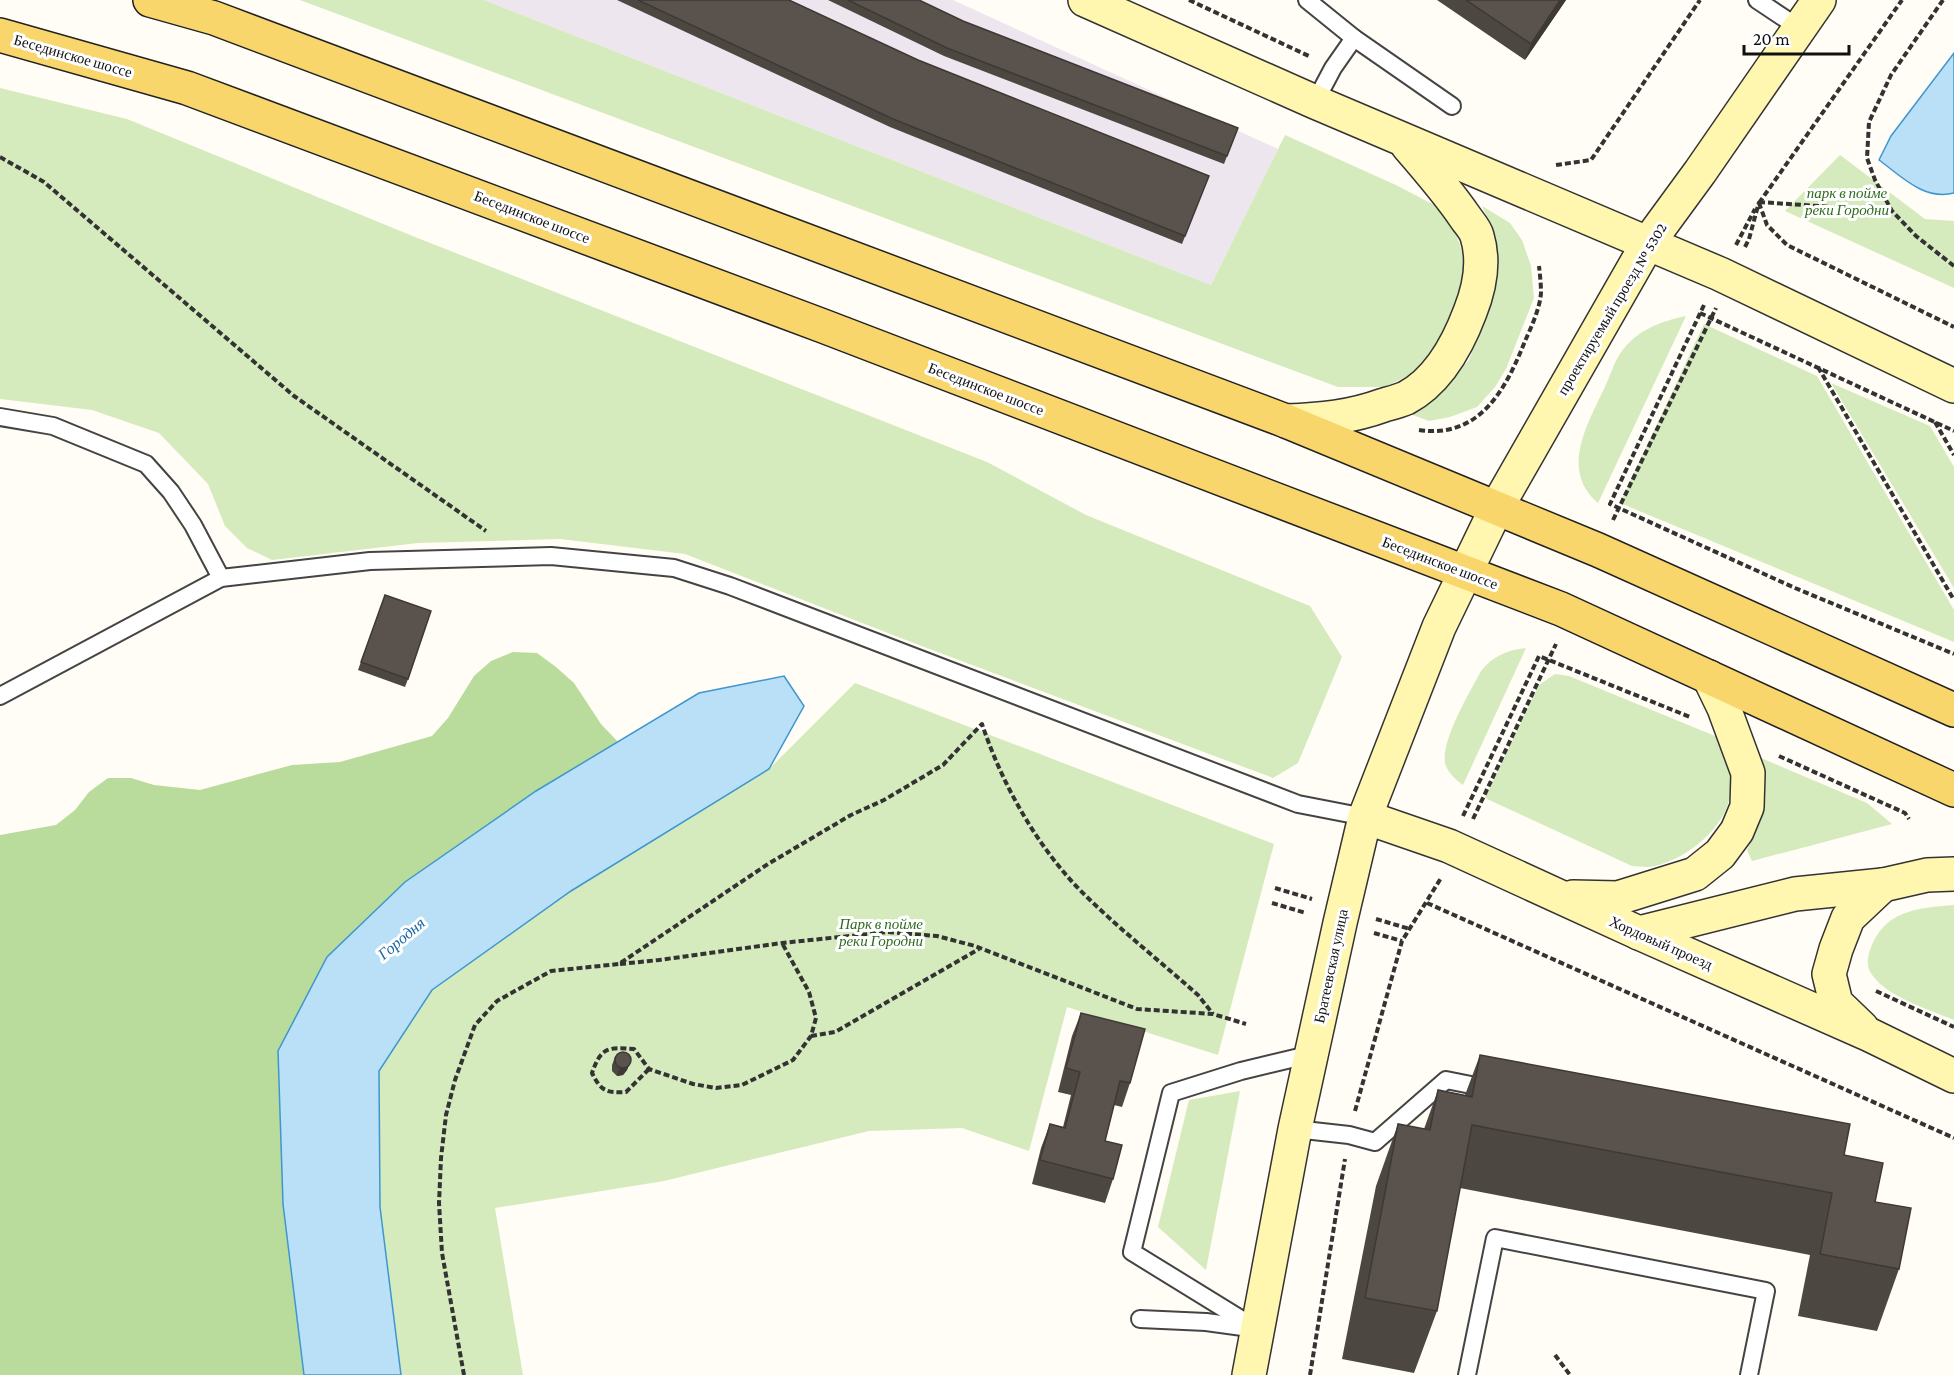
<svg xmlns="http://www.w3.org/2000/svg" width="1954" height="1375" viewBox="0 0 1954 1375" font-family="'Crimson Pro',serif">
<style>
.industrial{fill:#eee6ef}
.green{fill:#d5ebbd}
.forest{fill:#b9dc9c}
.water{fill:#b9e0f7;stroke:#3f96cf;stroke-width:1.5}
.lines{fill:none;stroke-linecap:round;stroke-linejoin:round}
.lane-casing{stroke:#444;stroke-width:20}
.secondary-casing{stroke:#333;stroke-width:36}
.primary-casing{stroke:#222;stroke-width:36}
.path{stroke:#333;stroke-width:4;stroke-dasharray:6 3;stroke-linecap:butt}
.lane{stroke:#fff;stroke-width:16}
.secondary{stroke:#fff6b0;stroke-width:33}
.primary{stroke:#f9d66b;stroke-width:33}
.wall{fill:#4d4742}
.shaded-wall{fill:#3f3936}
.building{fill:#5a524d;stroke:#3f3936;stroke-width:1.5}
.labels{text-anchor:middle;stroke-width:6;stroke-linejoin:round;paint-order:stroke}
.street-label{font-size:15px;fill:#111;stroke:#fff}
.park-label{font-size:15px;font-style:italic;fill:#2f6b1f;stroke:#fff}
.water-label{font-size:16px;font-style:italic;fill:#1768a6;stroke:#fff}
</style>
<rect width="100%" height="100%" fill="#fffdf5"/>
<polygon class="industrial" points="484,0 953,0 1278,149 1211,285"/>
<g class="green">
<polygon points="300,0 484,0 1211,285 1285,135 1398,186 1434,205 1451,223 1460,245 1464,262 1462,286 1449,325 1434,351 1417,372 1384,387 1338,387"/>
<polygon points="0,88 127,119 415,237 987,462 1086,515 1310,606 1342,657 1298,763 1273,778 911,642 685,554 560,539 418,543 272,560 247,548 225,526 208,484 159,433 92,410 0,399"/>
<polygon points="1840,155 1925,219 1954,221 1954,288 1785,211"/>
<polygon points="1482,206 1510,223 1522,240 1531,266 1534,298 1506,369 1495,387 1477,407 1450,417 1429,421 1410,414 1438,395 1469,360 1492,302 1497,277 1498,252 1491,226"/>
<path d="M1686,316L1598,503C1560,470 1587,425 1604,389C1610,377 1614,361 1622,351C1637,330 1662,321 1686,316Z"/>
<polygon points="1704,324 1817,376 1954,610 1954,642 1620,503"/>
<polygon points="1831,383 1930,426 1954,467 1954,588"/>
<path d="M1526,648L1463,785C1456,780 1447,772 1445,763C1441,740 1470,692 1481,671C1493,656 1507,650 1526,648Z"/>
<path d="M1555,674L1569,676L1720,738C1726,755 1733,773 1731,792C1726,828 1688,858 1655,866C1648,868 1639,866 1632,866L1485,798L1539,685Z"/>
<polygon points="855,683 1274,844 1218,1055 1067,1007 1029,1151 962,1128 869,1131 664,1181 495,1208 523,1375 401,1375 380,1207 378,1071 432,990 571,891 769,769"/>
<path d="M1761,758L1867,803L1892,824L1752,861L1747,850C1768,810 1768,802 1761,758Z"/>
<path d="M1954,905V1020C1930,1010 1888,997 1873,976C1866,968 1867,959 1870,950C1884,910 1917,908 1954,905Z"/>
<polygon points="1240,1091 1206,1270 1158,1227 1189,1100"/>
</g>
<polygon class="forest" points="513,652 537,653 556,667 574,683 601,724 618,742 536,791 283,1204 304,1375 0,1375 0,835 56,825 75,810 89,792 108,778 131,778 154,785 200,790 292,765 340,762 432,736 448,718 474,676 491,661"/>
<g class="water">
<path d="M1954,53V193C1924,201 1901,176 1879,160L1891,136Z"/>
<polygon points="784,676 804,706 769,769 571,891 432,990 379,1071 380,1207 401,1375 304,1375 283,1204 278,1051 327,957 405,882 536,791 699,693"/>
</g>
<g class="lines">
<g class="lane-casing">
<g id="lane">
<polyline points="1307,0 1354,38"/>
<polyline points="1757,0 1799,28"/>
<polyline points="1315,102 1333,68 1354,38 1452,106"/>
<polyline points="0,417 53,426 146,464 171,492 193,525 221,578"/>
<polyline points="0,696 221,578 370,561 551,556 674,568 730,586 1298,804 1365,817"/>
<polyline points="1295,1129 1349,1135 1375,1142 1446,1080 1491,1089"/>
<polyline points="1140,1319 1206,1322 1250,1328"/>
<polyline points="1257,1329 1132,1252 1171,1093 1241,1071 1312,1054"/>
<polyline points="1467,1375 1495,1238 1766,1291 1749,1375"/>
</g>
</g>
<g class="secondary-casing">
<g id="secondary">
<polyline points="1085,0 1315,102 1720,274 1954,386"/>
<path d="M1286,421C1321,420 1351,417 1384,405C1391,403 1399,401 1406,398C1438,381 1458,344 1470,312C1480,287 1485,262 1477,236C1475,229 1469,223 1465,217C1448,192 1428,169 1408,146"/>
<polyline points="1365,817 1449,846 1639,933 1870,1035 1954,1076"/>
<polyline points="1573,897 1618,898 1695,874 1720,854 1737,831 1747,807 1748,773 1724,708 1709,677"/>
<polyline points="1639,933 1795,894 1883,885 1927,875 1954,874"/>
<polyline points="1862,1028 1836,1003 1829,974 1836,949 1848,918 1883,885"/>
<polyline points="1249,1375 1295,1129 1340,923 1365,817 1439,627 1497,507 1648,243 1700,172 1819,0"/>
</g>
</g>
<g class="primary-casing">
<g id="primary">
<polyline points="150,0 214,18 1286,421 1598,550 1954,710"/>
<polyline points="0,35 187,88 823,326 1561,609 1954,790"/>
</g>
</g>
<g class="path">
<polyline points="1189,0 1311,57"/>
<polyline points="1943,0 1891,75 1869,122 1867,158 1875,180 1892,211 1916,236 1954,266"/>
<polyline points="0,157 44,182 294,396 486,531"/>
<polyline points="1556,165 1591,160 1700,0"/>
<polyline points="1759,202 1891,211"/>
<polyline points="1759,203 1902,0"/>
<polyline points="1759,203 1767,225 1787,245 1954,327"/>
<polyline points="1736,245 1755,209"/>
<polyline points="1745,247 1749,239 1759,202"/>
<polyline points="1704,305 1610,504 1795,588 1954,654"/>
<polyline points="1700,313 1954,431"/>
<polyline points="1818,367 1954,600"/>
<polyline points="1935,422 1954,455"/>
<path d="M1419,430C1480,439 1506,389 1525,341C1531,328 1540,308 1541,293C1541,284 1540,275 1539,266"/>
<polyline points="1613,520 1716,308"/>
<polyline points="1779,756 1905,813 1909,819"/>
<polyline points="1463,816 1539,656 1690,717"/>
<polyline points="1473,819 1556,644"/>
<polyline points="1275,888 1312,899"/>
<polyline points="1272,903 1306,913"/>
<polyline points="1427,903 1954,1138"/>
<polyline points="1376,919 1410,929"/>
<polyline points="1374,933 1402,941"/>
<polyline points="620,964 659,960 782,943 888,932 937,936 975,946 1137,1009 1213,1014 1246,1024"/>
<polyline points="1876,991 1954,1027"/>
<polyline points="811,1036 835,1032 979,949"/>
<path d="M649,1069L626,1092C606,1093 601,1091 592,1073C601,1047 608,1047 634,1049L649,1069L693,1084L716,1088L742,1085L793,1060L811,1036L816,1018L809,992L782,943"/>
<polyline points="1355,1111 1402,941 1441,878"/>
<polyline points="1555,1355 1570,1375"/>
<path d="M464,1375L442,1253L439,1203L441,1158L446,1115L455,1080L475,1025L497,1001L551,971L619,964L768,864L851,815L884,800L943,765L982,724C1003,787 1040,852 1088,898C1123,932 1162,963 1198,995L1213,1014"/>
<polyline points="1310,1375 1345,1159"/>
</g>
<use href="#lane" class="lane"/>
<use href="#secondary" class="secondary"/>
<use href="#primary" class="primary"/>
</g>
<g class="wall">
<polygon points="617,0 789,0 918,60 1209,176 1182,244 890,127"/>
<polygon points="828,0 919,0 963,21 1238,128 1224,164 944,56"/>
<polygon points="1437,0 1566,0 1525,60"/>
<polygon points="385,595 408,679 405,687 358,670"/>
<polygon points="1081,1013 1130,1083 1122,1107 1114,1105 1105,1141 1113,1179 1105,1203 1032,1184 1041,1148 1050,1124 1063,1127 1071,1095 1058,1092 1072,1036"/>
<polygon points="1480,1055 1844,1155 1875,1202 1899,1269 1877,1331 1798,1316 1810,1255 1460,1188 1437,1311 1414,1373 1342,1359 1376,1186 1398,1124 1424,1129 1438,1090 1465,1095"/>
<polygon points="615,1057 630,1062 627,1070 623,1075 617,1076 612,1071 612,1065"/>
</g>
<g class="shaded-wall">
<polygon points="1560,0 1566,0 1525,60 1531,44"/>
<polygon points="630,1062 627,1070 623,1075 617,1076 620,1068"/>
</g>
<g class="building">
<polygon points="638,0 789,0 918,60 1209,176 1185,236 893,119"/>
<polygon points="848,0 919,0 963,21 1238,128 1227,156 947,48"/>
<polygon points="1466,0 1560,0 1531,44"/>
<polygon points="385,595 431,611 408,679 361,662"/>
<polygon points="1081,1013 1145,1029 1130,1083 1120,1081 1105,1141 1122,1145 1113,1179 1040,1160 1050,1124 1065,1128 1080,1072 1066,1068"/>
<circle cx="623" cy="1060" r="8"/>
<polygon points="1480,1055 1850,1124 1844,1155 1883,1163 1875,1202 1911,1208 1899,1269 1820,1254 1832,1193 1472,1125 1437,1311 1365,1298 1398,1124 1430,1130 1438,1090 1472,1097"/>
</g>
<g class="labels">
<g class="street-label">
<text transform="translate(73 56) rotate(16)" y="5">Бесединское шоссе</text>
<text transform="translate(532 217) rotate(21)" y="5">Бесединское шоссе</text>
<text transform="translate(1612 309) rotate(-59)" y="5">проектируемый проезд № 5302</text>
<text transform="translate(986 389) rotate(21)" y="5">Бесединское шоссе</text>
<text transform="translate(1440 563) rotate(21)" y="5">Бесединское шоссе</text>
<text transform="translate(1661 943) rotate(24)" y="5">Хордовый проезд</text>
<text transform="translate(1331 966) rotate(-78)" y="5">Братеевская улица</text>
</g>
<g class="park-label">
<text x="1847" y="198">парк в пойме<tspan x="1847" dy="17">реки Городни</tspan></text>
<text x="881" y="929">Парк в пойме<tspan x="881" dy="17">реки Городни</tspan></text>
</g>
<g class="water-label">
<text transform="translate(401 938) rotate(-40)" y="6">Городня</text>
</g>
</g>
<path d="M1744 45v9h105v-9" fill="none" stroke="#111111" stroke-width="3"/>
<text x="1753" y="45" font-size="18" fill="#111111" stroke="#ffffff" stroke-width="4.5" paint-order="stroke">20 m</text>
</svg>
